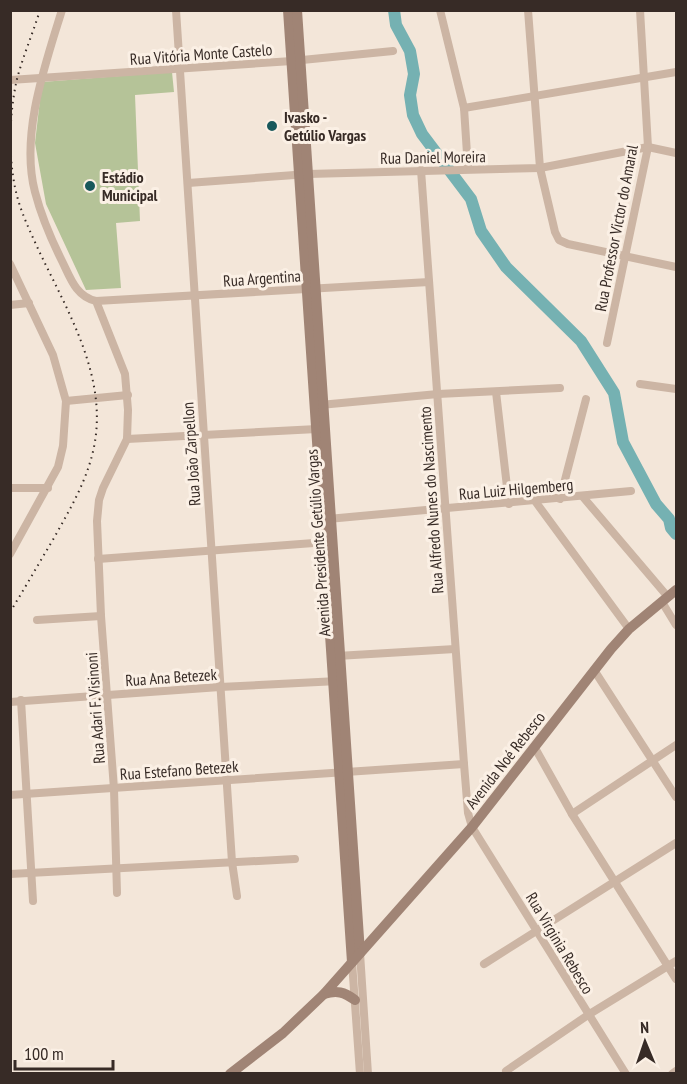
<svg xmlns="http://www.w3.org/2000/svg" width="687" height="1084" viewBox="0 0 687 1084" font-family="'PT Sans Narrow',sans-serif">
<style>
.green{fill:#b5c398}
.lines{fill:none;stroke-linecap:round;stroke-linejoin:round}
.river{stroke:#75b1b2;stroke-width:12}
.minor{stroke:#ccb5a4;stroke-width:8}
.secondary{stroke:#a08475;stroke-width:10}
.rail{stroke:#372b26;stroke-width:2;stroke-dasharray:1.5 4.5;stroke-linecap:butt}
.poi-dot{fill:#18585b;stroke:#fbf0e5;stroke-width:2}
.labels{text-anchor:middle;stroke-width:6;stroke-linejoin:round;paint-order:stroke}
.street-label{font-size:16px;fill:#372b26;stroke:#fbf0e5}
.poi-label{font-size:16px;font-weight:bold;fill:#372b26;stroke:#fbf0e5;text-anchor:start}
</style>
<rect width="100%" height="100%" fill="#f3e6d9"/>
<polygon class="green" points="172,72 174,92 135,95 140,221 116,223 121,288 86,290 46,204 35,143 42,82"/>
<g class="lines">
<polyline class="river" points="394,10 396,25 410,51 414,74 410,95 413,115 422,134 471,199 481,231 506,267 581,341 614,393 623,442 656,504 669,519 671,528 676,534"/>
<g class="minor">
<path d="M62,10C45,65 20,135 35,192C41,215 51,239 62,261C70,277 76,297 96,301L125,374L128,410L127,439L103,488L99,500L97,521L101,616L114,789L117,893"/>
<polyline points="176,10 232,862 237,896"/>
<polyline points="440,10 464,108 468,169"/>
<polyline points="528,10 540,168 555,232 559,240 568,244 676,267"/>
<polyline points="10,80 292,61 393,51"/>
<polyline points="464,108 676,72"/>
<polyline points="421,170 464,764 468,813 472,827 626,1074"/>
<polyline points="188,183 308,174 540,168 648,147 676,153"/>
<polyline points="10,264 53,355 66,401 63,446 58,467 10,554"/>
<polyline points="96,301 429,282"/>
<polyline points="10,305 29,303"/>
<polyline points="607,343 648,147 640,10"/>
<polyline points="640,384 676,389"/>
<polyline points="496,392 509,504"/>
<polyline points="66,401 128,395"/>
<polyline points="320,405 438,394 560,388"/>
<polyline points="127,439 317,429"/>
<polyline points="10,488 48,488"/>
<polyline points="583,497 668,597"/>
<polyline points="560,499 586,399"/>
<polyline points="535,501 629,629"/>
<polyline points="328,519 631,491"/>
<polyline points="98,559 327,542"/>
<polyline points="662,602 676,625"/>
<polyline points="37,620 101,616"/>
<polyline points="337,656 455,649"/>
<polyline points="594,670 676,797"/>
<polyline points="21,700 33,901"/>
<polyline points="10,702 220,687 338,681"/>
<polyline points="535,748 572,814 676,979"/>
<polyline points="10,795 464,764"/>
<polyline points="572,814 676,745"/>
<polyline points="10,874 295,859"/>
<polyline points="360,953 368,1074"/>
<polyline points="352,962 360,1074"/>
<polyline points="484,964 676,843"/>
<polyline points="508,1074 506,1071 588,1015 676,961"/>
<polyline points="672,1074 676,1071"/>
</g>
<g class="secondary">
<polyline points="288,10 352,962"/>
<polyline points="297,10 360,953"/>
<path d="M324,994C337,990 344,992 355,1000"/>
<polyline points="230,1074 283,1033 324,994 472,827 611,649 629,629 676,590"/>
</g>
<path class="rail" d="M10,612C25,588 39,563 54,538C70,509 87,481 94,447C108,377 68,312 39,251C30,231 21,213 16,192C8,157 9,114 17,79C23,56 33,33 40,10"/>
</g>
<g class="poi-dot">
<circle cx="272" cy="126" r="6"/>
<circle cx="90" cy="186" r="6"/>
</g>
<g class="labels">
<g class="street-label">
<text transform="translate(201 54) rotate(-4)" y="6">Rua Vitória Monte Castelo</text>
<text transform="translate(433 157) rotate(-1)" y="6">Rua Daniel Moreira</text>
<text transform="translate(616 228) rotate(-79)" y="6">Rua Professor Victor do Amaral</text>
<text transform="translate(262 278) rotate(-4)" y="6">Rua Argentina</text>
<text transform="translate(191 454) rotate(-94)" y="6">Rua João Zarpellon</text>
<text transform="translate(516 489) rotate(-5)" y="6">Rua Luiz Hilgemberg</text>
<text transform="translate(431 500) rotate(-94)" y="6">Rua Alfredo Nunes do Nascimento</text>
<text transform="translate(318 543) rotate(-94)" y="6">Avenida Presidente Getúlio Vargas</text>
<text transform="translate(171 677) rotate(-4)" y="6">Rua Ana Betezek</text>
<text transform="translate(95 708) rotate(-94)" y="6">Rua Adari F. Visinoni</text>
<text transform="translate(505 760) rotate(-52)" y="6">Avenida Noé Rebesco</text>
<text transform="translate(179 770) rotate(-4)" y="6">Rua Estefano Betezek</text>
<text transform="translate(560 943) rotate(59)" y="6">Rua Virginia Rebesco</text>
</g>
<g class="poi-label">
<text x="284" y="123">Ivasko -<tspan x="284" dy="18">Getúlio Vargas</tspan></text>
<text x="102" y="183">Estádio<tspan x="102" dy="18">Municipal</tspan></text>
</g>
</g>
<rect width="687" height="1084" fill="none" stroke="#372b26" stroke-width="24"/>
<g transform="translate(645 1042) rotate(358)" stroke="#fbf0e5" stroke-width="4.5" paint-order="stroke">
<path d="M0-4.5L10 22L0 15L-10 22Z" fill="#372b26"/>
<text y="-9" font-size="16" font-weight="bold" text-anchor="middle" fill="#372b26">N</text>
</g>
<path d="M15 1060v9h98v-9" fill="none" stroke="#372b26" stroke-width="3"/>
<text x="24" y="1060" font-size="18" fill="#372b26" stroke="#fbf0e5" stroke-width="4.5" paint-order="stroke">100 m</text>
</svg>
